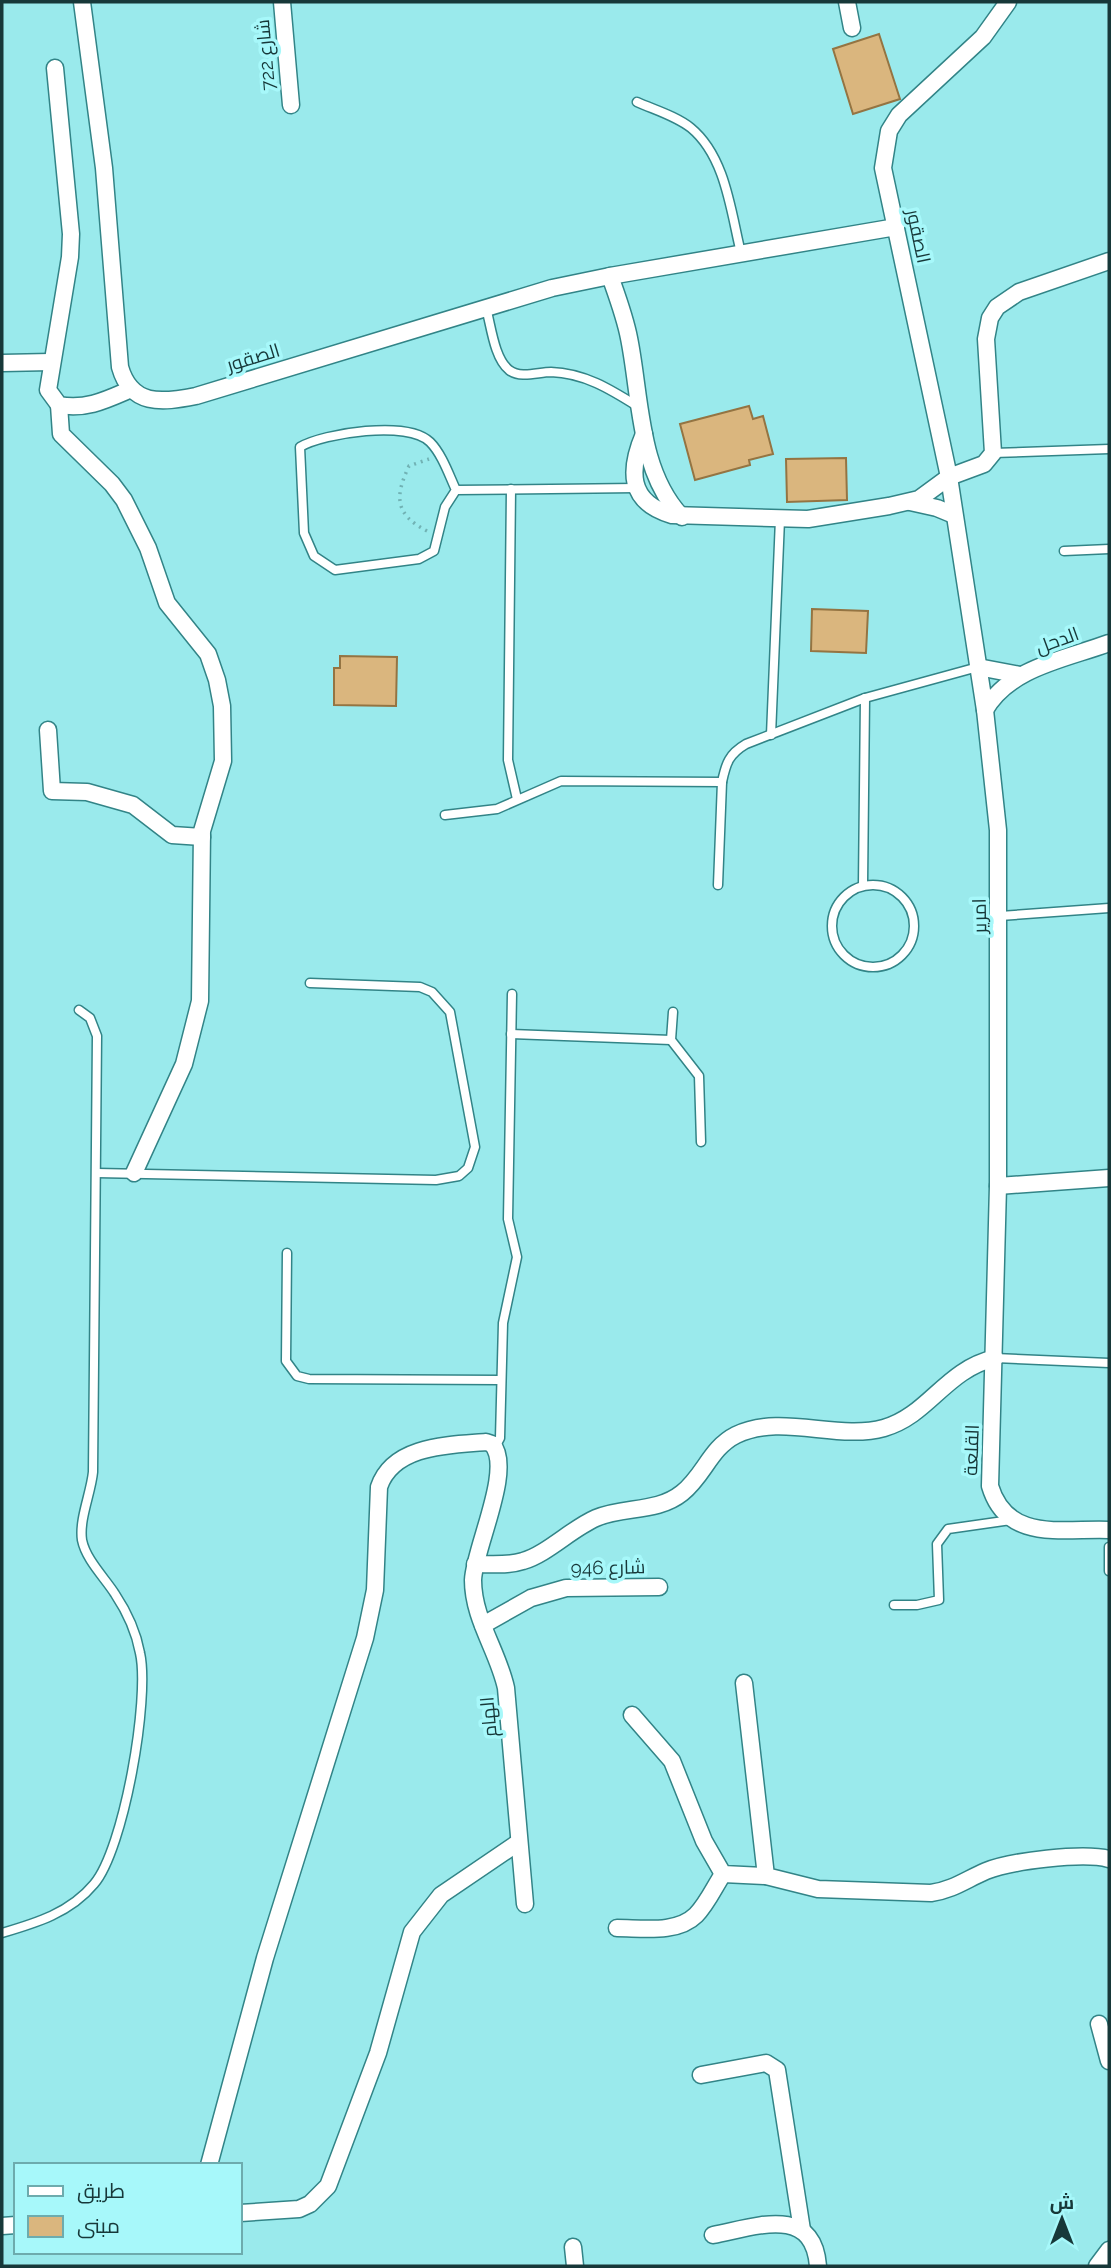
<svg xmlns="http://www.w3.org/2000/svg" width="1111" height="2268" viewBox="0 0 1111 2268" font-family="Raleway,Cairo,sans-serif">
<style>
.building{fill:#dab67e;stroke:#947442;stroke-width:2}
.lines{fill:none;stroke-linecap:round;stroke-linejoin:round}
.service-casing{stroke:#328487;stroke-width:11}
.minor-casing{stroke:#328487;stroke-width:19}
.path{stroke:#71b2b4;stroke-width:3.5;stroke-dasharray:2 5;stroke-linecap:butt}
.service{stroke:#fff;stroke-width:8}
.minor{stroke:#fff;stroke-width:16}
.labels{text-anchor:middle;stroke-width:7;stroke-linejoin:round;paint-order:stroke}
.street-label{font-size:19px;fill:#173839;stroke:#a7f8fa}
</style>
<rect width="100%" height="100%" fill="#9aeaec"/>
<g class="building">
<polygon points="879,34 900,99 853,114 833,49"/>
<polygon points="749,406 753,419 763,416 773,454 749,460 750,465 695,480 680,424"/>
<polygon points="846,458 847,500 787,502 786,459"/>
<polygon points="812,609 868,611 866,653 811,651"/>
<polygon points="340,656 397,657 396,706 334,705 334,668 340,668"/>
</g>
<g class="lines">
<g class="service-casing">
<g id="service">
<path d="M637,102C655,110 676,116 691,128C726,157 731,213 741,253"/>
<path d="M486,308C491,325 494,358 509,370C521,379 538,372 551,372C584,373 610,389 637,406"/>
<polyline points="993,453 1109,449"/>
<polyline points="511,489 508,760 517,799"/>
<path d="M456,490C449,475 442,454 430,442C408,420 324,433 300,447L304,533L314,556L335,570L419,559L434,551L445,507L456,490L637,488"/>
<polyline points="1064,551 1109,549"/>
<polyline points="771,735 780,519"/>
<path d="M722,782C726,763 729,754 746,744L865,698L978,667"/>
<polyline points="445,815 497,809 561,781 722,782 718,885"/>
<polyline points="863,885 865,698"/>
<circle cx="873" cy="926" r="41"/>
<polyline points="1000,916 1109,908"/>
<polyline points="673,1012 671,1040 699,1076 701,1142"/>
<polyline points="511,1034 671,1040"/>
<polyline points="97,1173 436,1180 459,1176 468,1168 475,1147 450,1012 432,992 420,987 310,983"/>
<polyline points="287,1253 286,1361 297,1376 309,1379 500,1380"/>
<polyline points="995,1358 1109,1363"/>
<polyline points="495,1447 500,1438 503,1323 517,1257 508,1219 512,994"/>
<polyline points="1109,1547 1109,1571"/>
<polyline points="894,1605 917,1605 939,1600 937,1544 948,1529 1011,1520"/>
<path d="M2,1933C36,1923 70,1913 94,1884C124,1849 150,1698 140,1653C136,1631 127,1612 115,1594C105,1578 86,1560 82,1540C79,1519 91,1493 93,1472L97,1036L90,1018L79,1010"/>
</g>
</g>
<g class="minor-casing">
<g id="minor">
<path d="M82,2L104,168L120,367C131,406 161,403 196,396L552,288L610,276C617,296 625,317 629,338C641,397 638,471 682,517"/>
<polyline points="282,2 291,105"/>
<polyline points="847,2 852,28"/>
<path d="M1008,2L983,37L899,115L889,131L883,168L949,477L985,710L998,830V1186L990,1486C1007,1543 1063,1528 1109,1530"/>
<path d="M55,68L71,234L70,257L48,390L59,405C86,410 106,400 129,390"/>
<polyline points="610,276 896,227"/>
<polyline points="2,363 51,362"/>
<polyline points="59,405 61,434 112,484 124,500 148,548 167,603 208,654 217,680 222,706 223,761 202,831 200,1001 184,1064 134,1173"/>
<path d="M644,434C629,469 627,502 672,515L808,519L889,506L919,499L949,477L984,464L993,453L986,339L990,318L997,307L1019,292L1109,261"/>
<polyline points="910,502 937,508 954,515"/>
<polyline points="978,667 1020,675"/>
<path d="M985,710C1010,667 1066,659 1109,643"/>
<polyline points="48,730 52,791 87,792 133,805 172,835 202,837"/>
<polyline points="998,1186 1109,1178"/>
<path d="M475,1564C490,1564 508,1566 523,1561C547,1554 571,1529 596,1518C624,1506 657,1513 682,1493C704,1476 710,1448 736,1435C782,1413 837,1441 884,1428C929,1415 945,1370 995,1358"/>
<polyline points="483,1625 531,1598 566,1588 659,1587"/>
<path d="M744,1683L766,1876L818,1889L931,1893C953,1890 967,1879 986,1871C1011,1861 1083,1852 1109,1859"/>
<polyline points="632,1715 672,1761 704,1841 723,1874 766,1876"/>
<path d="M617,1928C642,1928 677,1934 696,1915C707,1904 715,1886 723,1874"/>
<polyline points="1099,2024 1109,2061"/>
<polyline points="701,2075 766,2063 777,2070 802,2230"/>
<path d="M209,2165L265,1958L365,1638L375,1590L379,1487C393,1445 449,1445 486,1442L492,1444C514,1468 474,1549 473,1580C473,1619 498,1651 506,1688L525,1904"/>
<polyline points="240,2213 299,2209 310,2204 328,2186 378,2053 412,1932 441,1895 519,1842"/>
<polyline points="2,2226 16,2225"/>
<path d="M713,2235C755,2227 813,2204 818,2266"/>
<polyline points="573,2247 575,2266"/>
<polyline points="1097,2266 1109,2250"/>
</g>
</g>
<path class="path" d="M427,531C394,514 395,496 409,466L429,459"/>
<use href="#service" class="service"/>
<use href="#minor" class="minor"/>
</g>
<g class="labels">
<g class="street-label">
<text transform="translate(265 55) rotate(-95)" y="7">شارع 722</text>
<text transform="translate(919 236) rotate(78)" y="7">الصقور</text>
<text transform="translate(253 357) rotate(-17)" y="7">الصقور</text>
<text transform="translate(1057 640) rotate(-20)" y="7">الدحل</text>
<text transform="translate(979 916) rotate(-91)" y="7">امرير</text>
<text transform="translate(971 1450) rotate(-88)" y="7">القلعة</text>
<text transform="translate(608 1567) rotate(-1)" y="7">شارع 946</text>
<text transform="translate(488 1717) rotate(-95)" y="7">الهام</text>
</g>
</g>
<rect width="1111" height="2268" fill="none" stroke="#173839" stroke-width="7"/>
<rect x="14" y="2163" width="228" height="91" fill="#a7f8fa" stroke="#6dabad" stroke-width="2"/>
<rect x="28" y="2186" width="35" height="10" fill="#ffffff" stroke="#6dabad" stroke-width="2"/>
<text x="77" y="2198" font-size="21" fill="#173839">طريق</text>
<rect x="28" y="2216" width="35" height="21" fill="#dab67e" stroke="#6dabad" stroke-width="2"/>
<text x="77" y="2233" font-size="21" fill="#173839">مبنى</text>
<g transform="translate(1062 2219)" stroke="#a7f8fa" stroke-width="5" paint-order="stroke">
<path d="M0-5L12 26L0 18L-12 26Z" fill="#173839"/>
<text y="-10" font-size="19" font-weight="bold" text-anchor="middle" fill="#173839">ش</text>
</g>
</svg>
